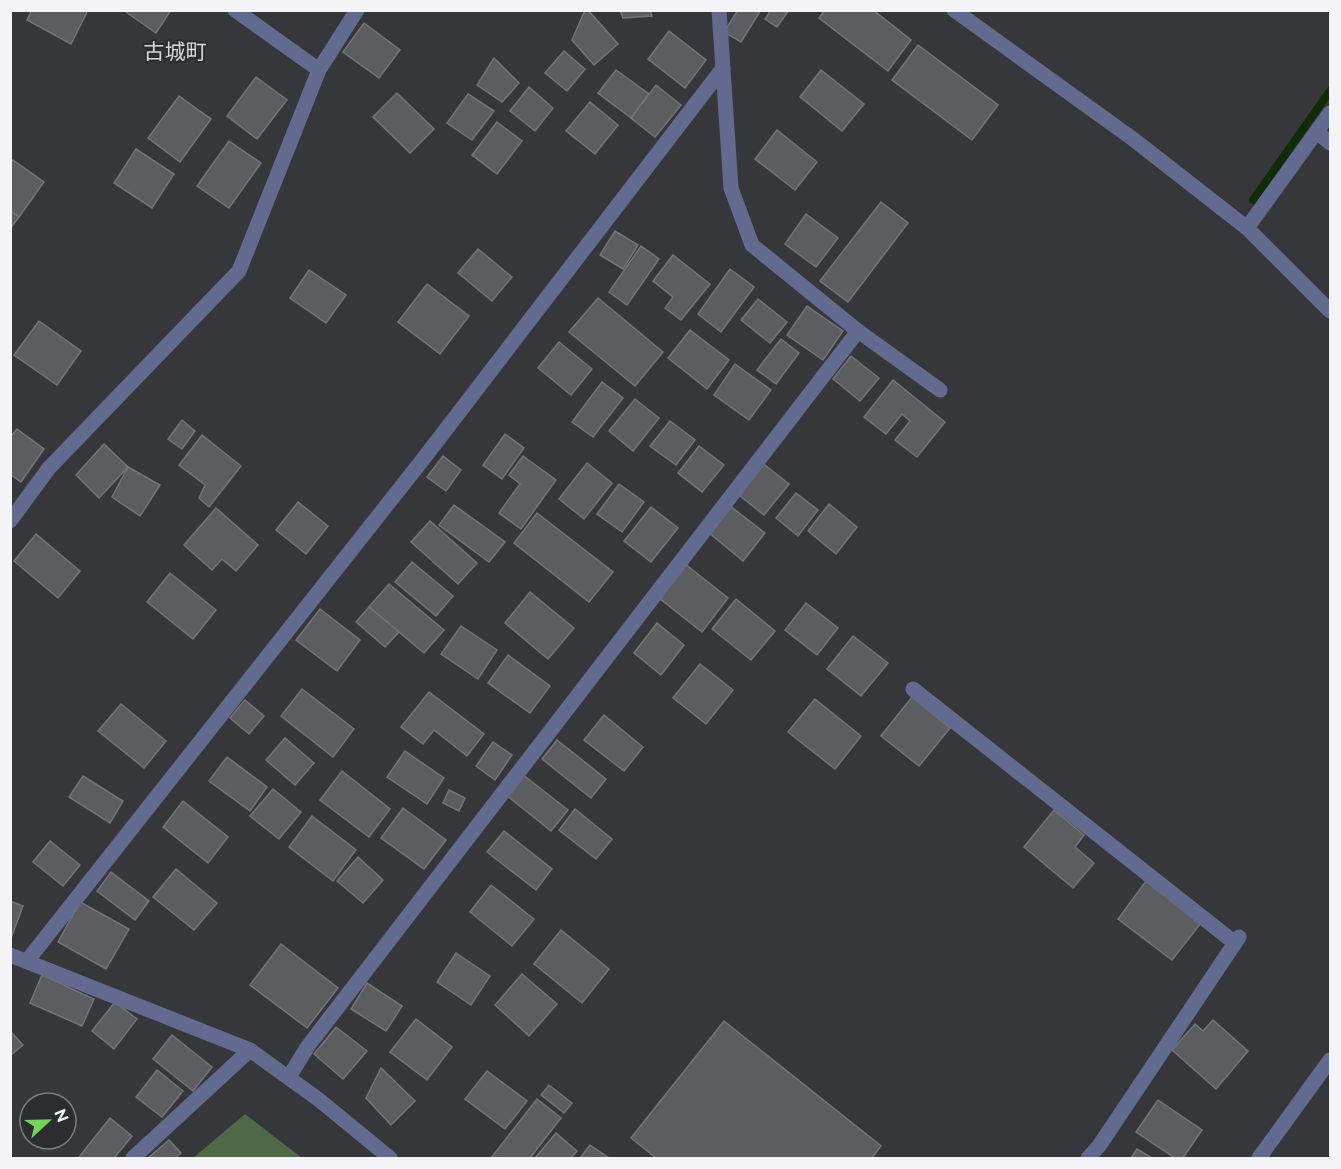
<svg xmlns="http://www.w3.org/2000/svg" width="1341" height="1169" viewBox="0 0 1341 1169" font-family="Raleway,'Noto Sans JP',sans-serif">
<style>
.green{fill:#4f6948}
.lines{fill:none;stroke-linecap:round;stroke-linejoin:round}
.stream{stroke:#102b06;stroke-width:8}
.building{fill:#5c5d61;stroke:#747579;stroke-width:1.5}
.minor{stroke:#626b8f;stroke-width:15}
.labels{text-anchor:middle;stroke-width:4.5;stroke-linejoin:round;paint-order:stroke}
.quarter-label{font-size:21px;fill:#d6d7dc;stroke:#2c2d30}
</style>
<rect width="100%" height="100%" fill="#36373b"/>
<polygon class="green" points="245,1114 302,1158 193,1158"/>
<g class="lines">
<polyline class="stream" points="1253,200 1330,91"/>
</g>
<g class="building">
<polygon points="32,10 88,10 71,44 27,20"/>
<polygon points="127,10 171,10 156,33 126,12"/>
<polygon points="585,10 588,10 618,44 594,65 572,40"/>
<polygon points="620,10 650,10 652,16 623,18"/>
<polygon points="738,10 761,10 741,42 724,32"/>
<polygon points="771,10 789,10 777,27 765,19"/>
<polygon points="825,10 873,10 911,40 888,71 819,18"/>
<polygon points="364,23 400,50 379,78 343,52"/>
<polygon points="669,31 706,60 685,88 648,59"/>
<polygon points="918,45 998,105 972,140 892,80"/>
<polygon points="564,51 585,69 567,91 545,73"/>
<polygon points="494,58 519,83 502,102 477,85"/>
<polygon points="616,70 649,94 631,118 598,93"/>
<polygon points="821,70 864,104 842,131 800,97"/>
<polygon points="256,77 287,100 257,139 227,116"/>
<polygon points="656,85 681,105 655,137 631,118"/>
<polygon points="529,87 553,108 535,131 510,111"/>
<polygon points="397,93 434,129 410,153 373,117"/>
<polygon points="468,94 494,111 472,140 447,123"/>
<polygon points="179,96 211,119 180,162 148,138"/>
<polygon points="590,102 618,125 595,154 566,131"/>
<polygon points="497,122 522,141 497,174 472,155"/>
<polygon points="777,130 817,162 795,190 755,159"/>
<polygon points="229,141 261,163 229,208 197,186"/>
<polygon points="136,149 174,174 152,208 114,183"/>
<polygon points="13,160 44,182 19,217 10,211 10,163"/>
<polygon points="881,202 908,223 848,302 820,281"/>
<polygon points="10,211 19,217 10,229"/>
<polygon points="806,214 838,238 816,267 785,244"/>
<polygon points="615,231 638,245 623,269 600,255"/>
<polygon points="641,246 659,259 627,305 609,292"/>
<polygon points="478,249 512,277 492,301 458,273"/>
<polygon points="673,255 710,284 681,320 665,308 673,297 653,281"/>
<polygon points="730,269 754,287 721,332 698,314"/>
<polygon points="309,270 346,295 326,323 290,298"/>
<polygon points="427,284 469,316 440,354 398,322"/>
<polygon points="598,298 663,352 635,386 569,332"/>
<polygon points="758,299 787,322 770,343 741,320"/>
<polygon points="807,306 843,331 823,360 787,335"/>
<polygon points="39,321 81,351 57,385 14,355"/>
<polygon points="690,330 729,360 707,389 668,358"/>
<polygon points="781,339 799,353 776,384 757,370"/>
<polygon points="559,342 592,369 571,395 538,368"/>
<polygon points="851,356 879,378 860,401 833,379"/>
<polygon points="735,364 771,390 749,420 714,395"/>
<polygon points="893,380 945,422 917,457 895,440 910,421 902,414 886,434 864,417"/>
<polygon points="602,382 623,398 593,437 572,422"/>
<polygon points="635,399 659,418 633,451 609,431"/>
<polygon points="182,420 195,431 182,449 168,439"/>
<polygon points="670,421 695,440 676,465 650,446"/>
<polygon points="17,429 44,449 21,482 10,474 10,437"/>
<polygon points="505,434 524,448 502,479 483,465"/>
<polygon points="202,435 241,466 209,507 199,498 205,485 179,465"/>
<polygon points="104,444 128,467 99,498 76,475"/>
<polygon points="699,446 724,465 702,492 678,473"/>
<polygon points="443,456 461,470 446,491 427,477"/>
<polygon points="523,456 556,480 521,529 499,513 520,484 509,475"/>
<polygon points="760,461 789,484 764,515 735,492"/>
<polygon points="587,463 612,483 584,519 559,499"/>
<polygon points="128,467 160,485 140,516 112,497"/>
<polygon points="619,484 644,502 622,532 597,514"/>
<polygon points="796,493 818,510 798,536 776,518"/>
<polygon points="298,502 328,526 306,554 276,530"/>
<polygon points="829,504 857,527 836,554 808,531"/>
<polygon points="454,505 505,542 489,562 439,525"/>
<polygon points="730,506 765,533 743,561 709,533"/>
<polygon points="651,507 678,528 651,562 624,541"/>
<polygon points="216,508 258,545 236,571 222,559 212,570 184,545"/>
<polygon points="537,513 613,572 589,602 514,543"/>
<polygon points="430,521 477,563 458,584 411,542"/>
<polygon points="36,534 80,571 58,598 14,561"/>
<polygon points="412,562 453,596 436,616 395,582"/>
<polygon points="685,564 728,598 702,632 659,598"/>
<polygon points="170,573 216,610 193,639 147,602"/>
<polygon points="389,584 444,630 424,653 369,607"/>
<polygon points="530,592 574,628 548,659 505,623"/>
<polygon points="736,599 775,631 751,660 712,629"/>
<polygon points="806,603 838,628 817,655 785,630"/>
<polygon points="369,607 399,632 385,647 356,622"/>
<polygon points="320,609 360,640 337,671 296,640"/>
<polygon points="657,623 684,645 661,675 634,653"/>
<polygon points="461,626 497,650 478,679 441,654"/>
<polygon points="853,636 888,663 861,696 827,669"/>
<polygon points="508,655 550,686 530,713 488,683"/>
<polygon points="700,664 733,690 706,724 673,698"/>
<polygon points="302,689 354,729 333,757 281,716"/>
<polygon points="429,692 484,734 467,756 434,730 423,744 401,727"/>
<polygon points="912,697 950,728 919,766 881,736"/>
<polygon points="815,699 861,736 835,769 788,732"/>
<polygon points="245,700 264,716 249,734 230,718"/>
<polygon points="121,704 166,741 144,768 98,731"/>
<polygon points="604,715 643,747 624,771 584,740"/>
<polygon points="285,738 314,763 295,785 266,760"/>
<polygon points="557,740 606,779 591,798 542,759"/>
<polygon points="493,742 512,755 495,780 476,766"/>
<polygon points="405,751 444,778 427,804 387,777"/>
<polygon points="227,757 267,787 250,811 209,781"/>
<polygon points="342,771 390,809 369,837 320,800"/>
<polygon points="522,774 568,810 551,831 506,795"/>
<polygon points="83,776 123,801 110,823 69,797"/>
<polygon points="273,789 301,812 279,839 250,816"/>
<polygon points="449,790 465,798 459,811 443,803"/>
<polygon points="183,801 228,837 208,863 163,827"/>
<polygon points="403,808 446,840 424,869 381,838"/>
<polygon points="575,809 612,839 596,859 559,830"/>
<polygon points="1054,810 1084,835 1075,847 1094,863 1073,888 1024,847"/>
<polygon points="312,816 356,850 333,881 289,847"/>
<polygon points="504,831 552,869 536,890 487,852"/>
<polygon points="50,841 80,865 63,886 33,862"/>
<polygon points="358,857 383,880 363,903 337,881"/>
<polygon points="176,869 217,903 194,930 153,897"/>
<polygon points="111,872 149,901 135,920 97,891"/>
<polygon points="1146,881 1201,923 1172,960 1118,919"/>
<polygon points="491,885 534,919 512,946 470,912"/>
<polygon points="10,901 23,906 11,938 10,938"/>
<polygon points="80,902 129,929 106,969 58,942"/>
<polygon points="561,930 609,969 582,1003 534,964"/>
<polygon points="281,944 338,988 307,1028 250,985"/>
<polygon points="456,953 490,976 471,1005 437,982"/>
<polygon points="522,974 557,1004 529,1036 495,1005"/>
<polygon points="42,975 94,999 82,1026 30,1003"/>
<polygon points="367,983 402,1006 386,1031 351,1009"/>
<polygon points="115,1002 137,1019 114,1049 92,1031"/>
<polygon points="416,1019 452,1047 427,1080 390,1052"/>
<polygon points="1213,1020 1248,1051 1216,1089 1172,1050 1195,1024 1203,1031"/>
<polygon points="724,1021 881,1146 872,1158 656,1158 631,1138"/>
<polygon points="336,1027 367,1051 343,1079 314,1054"/>
<polygon points="10,1031 23,1045 10,1056"/>
<polygon points="172,1035 212,1067 193,1091 153,1059"/>
<polygon points="381,1068 415,1101 391,1125 366,1098"/>
<polygon points="157,1070 183,1091 162,1117 136,1097"/>
<polygon points="487,1071 527,1101 505,1129 465,1099"/>
<polygon points="549,1085 572,1103 564,1113 541,1095"/>
<polygon points="537,1099 561,1118 530,1158 491,1158"/>
<polygon points="1158,1100 1202,1130 1183,1158 1175,1158 1136,1132"/>
<polygon points="110,1118 132,1136 114,1158 81,1158 79,1157"/>
<polygon points="556,1133 577,1151 571,1158 535,1158"/>
<polygon points="169,1140 181,1153 175,1158 148,1158"/>
<polygon points="590,1145 609,1158 580,1158"/>
<polygon points="1137,1149 1152,1158 1131,1158"/>
</g>
<g class="lines">
<g class="minor">
<polyline points="235,10 319,70"/>
<polyline points="719,10 731,188 752,245 858,331 940,390"/>
<polyline points="954,10 1133,139 1247,228 1330,311"/>
<polyline points="1317,132 1330,143"/>
<polyline points="1247,228 1330,113"/>
<polyline points="10,521 49,468 239,271 319,70 357,10"/>
<polyline points="913,689 1235,943"/>
<polyline points="10,955 250,1050 318,1099 390,1158"/>
<polyline points="27,961 424,458 723,68"/>
<polyline points="289,1077 308,1046 858,331"/>
<polyline points="133,1158 250,1050"/>
<polyline points="1088,1158 1099,1146 1239,937"/>
<polyline points="1259,1158 1330,1060"/>
</g>
</g>
<g class="labels">
<g class="quarter-label">
<text x="175" y="59">古城町</text>
</g>
</g>
<rect width="1341" height="1169" fill="none" stroke="#f4f4f7" stroke-width="24"/>
<g transform="translate(48 1121) rotate(68)"><circle r="28" fill="#2c2d30" stroke="#7c7d80" stroke-width="1.5"/>
<path d="M0-4.5L10 22L0 15L-10 22Z" fill="#77d259"/>
<text y="-9" font-size="16" font-weight="bold" text-anchor="middle" fill="#f4f4f7">N</text>
</g>
</svg>
